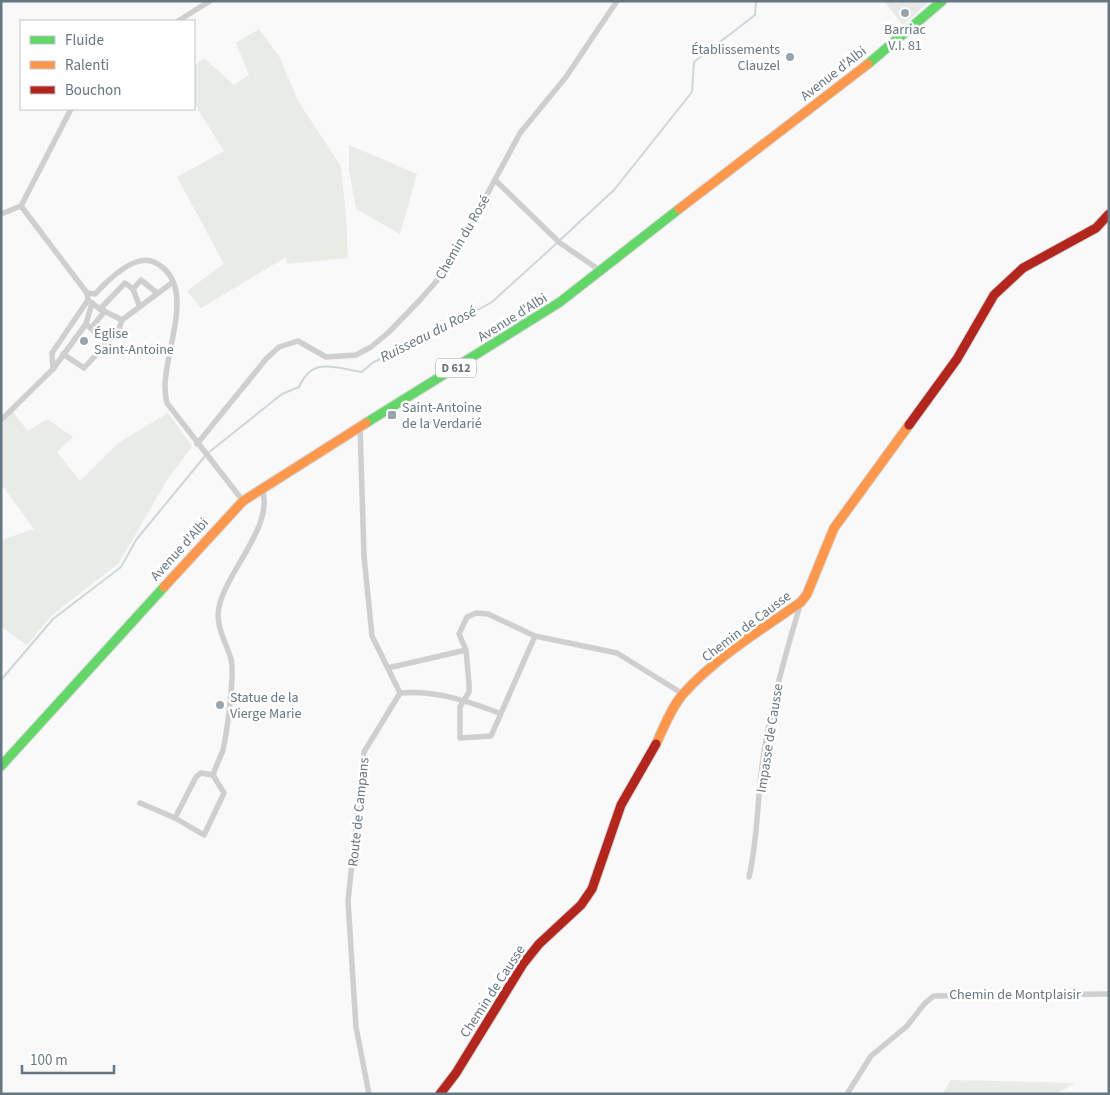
<svg xmlns="http://www.w3.org/2000/svg" width="1110" height="1095" viewBox="0 0 1110 1095" font-family="'Source Sans 3',sans-serif">
<style>
.built{fill:#e8e9e9}
.green{fill:#e8ebe6}
.lines{fill:none;stroke-linecap:round;stroke-linejoin:round}
.stream{stroke:#ced6d9;stroke-width:2}
.fast-casing{stroke:#d5d6d7;stroke-width:11}
.slow-casing{stroke:#d5d6d7;stroke-width:11}
.jam-casing{stroke:#d5d6d7;stroke-width:11}
.street{stroke:#cecfd0;stroke-width:5.5}
.fast{stroke:#63d668;stroke-width:9}
.slow{stroke:#ff974d;stroke-width:9}
.jam{stroke:#b3261e;stroke-width:9}
.poi-dot{fill:#99a4ac;stroke:#fff;stroke-width:2}
.labels{text-anchor:middle;stroke-width:5;stroke-linejoin:round;paint-order:stroke}
.shield{fill:#fff;stroke:#939fa8;stroke-width:1}
.shield-label{font-size:12px;font-weight:bold;fill:#657683}
.poi-label{font-size:14px;fill:#657683;stroke:#fff;text-anchor:start}
.street-label{font-size:14px;fill:#657683;stroke:#fff}
.water-label{font-size:15px;font-style:italic;fill:#60757c;stroke:#fff}
</style>
<rect width="100%" height="100%" fill="#f9f9f9"/>
<polygon class="built" points="884,1 930,1 903,25"/>
<g class="green">
<polygon points="259,29 280,58 298,101 341,166 346,216 348,258 287,264 286,257 201,308 187,291 224,264 177,177 224,151 194,103 194,66 204,58 234,85 249,75 236,43"/>
<polygon points="349,145 417,174 400,234 356,209 349,170"/>
<polygon points="12,411 28,431 47,419 73,437 57,452 80,481 118,443 168,413 192,446 167,480 119,563 52,615 27,645 1,627 1,540 34,529 1,484 1,426"/>
<polygon points="951,1080 1075,1083 1056,1094 942,1094"/>
</g>
<g class="lines">
<g class="stream">
<polyline points="560,240 614,190 692,92 694,62 755,15 756,1"/>
<path d="M208,453L282,394L299,387C313,356 334,368 362,372L372,363L444,329L492,302L557,243"/>
<polyline points="1,680 53,619 121,567 136,540 205,456"/>
</g>
<g class="fast-casing">
<g id="fast">
<polyline points="868,64 942,1"/>
<polyline points="366,423 560,302 679,209"/>
<polyline points="1,766 164,587"/>
</g>
</g>
<g class="slow-casing">
<g id="slow">
<polyline points="679,209 868,64"/>
<polyline points="164,587 243,501 366,423"/>
<path d="M656,744C664,727 671,708 683,694C715,658 762,629 801,602L807,594L834,528L909,425"/>
</g>
</g>
<g class="jam-casing">
<g id="jam">
<polyline points="909,425 957,359 994,295 1023,268 1096,228 1109,214"/>
<polyline points="440,1094 456,1073 523,964 539,944 581,905 592,889 621,805 656,744"/>
</g>
</g>
<g class="street">
<polyline points="178,21 210,1"/>
<polyline points="495,180 560,243 601,271"/>
<path d="M21,206L87,293L95,294C107,281 134,253 154,262C204,286 155,363 167,403L243,501"/>
<polyline points="21,206 71,109"/>
<polyline points="1,214 21,206"/>
<polyline points="133,289 141,280 157,293"/>
<polyline points="89,301 100,309 122,320"/>
<polyline points="100,309 125,283 133,289 139,305"/>
<polyline points="86,324 107,343"/>
<polyline points="91,328 105,311"/>
<polyline points="63,354 84,368 118,331 122,320 173,282"/>
<polyline points="53,369 86,324 92,303"/>
<polyline points="1,420 53,369 52,353 88,300 87,293"/>
<polyline points="360,426 364,556 372,636 400,693 364,752 348,901 356,1027 369,1094"/>
<polyline points="197,444 266,359 279,347 298,341 326,357 356,355 371,347 389,332 419,301 447,269 520,133 566,77 617,1"/>
<polyline points="535,636 491,736 460,738 460,707 469,692 469,684 466,650 459,634 467,617 476,613 488,614 535,636 617,653 683,694"/>
<polyline points="388,668 466,650"/>
<path d="M400,693C435,690 468,701 499,713"/>
<path d="M213,775C216,766 220,758 223,750C227,732 235,675 231,659C226,642 215,626 219,607C227,570 275,526 262,488"/>
<polyline points="140,803 175,818 204,835 224,793 213,775"/>
<polyline points="175,818 196,777 201,773 213,775"/>
<path d="M749,877C757,843 757,809 761,774C768,715 784,659 801,602"/>
<polyline points="847,1094 871,1056 907,1026 925,1003 934,996 1109,994"/>
</g>
<use href="#fast" class="fast"/>
<use href="#slow" class="slow"/>
<use href="#jam" class="jam"/>
</g>
<g class="poi-dot">
<circle cx="905" cy="13" r="5"/>
<circle cx="790" cy="57" r="5"/>
<circle cx="84" cy="341" r="5"/>
<rect x="387" y="410" width="10" height="10" rx="2.5"/>
<circle cx="220" cy="705" r="5"/>
</g>
<g class="labels">
<rect class="shield" x="436" y="358.5" width="40" height="19" rx="4"/>
<g class="shield-label">
<text x="456" y="372">D 612</text>
</g>
<g class="poi-label">
<text x="905" y="34" text-anchor="middle">Barriac<tspan x="905" dy="16">V.I. 81</tspan></text>
<text x="780" y="54" text-anchor="end">Établissements<tspan x="780" dy="16">Clauzel</tspan></text>
<text x="94" y="338">Église<tspan x="94" dy="16">Saint-Antoine</tspan></text>
<text x="402" y="412">Saint-Antoine<tspan x="402" dy="16">de la Verdarié</tspan></text>
<text x="230" y="702">Statue de la<tspan x="230" dy="16">Vierge Marie</tspan></text>
</g>
<g class="street-label">
<text transform="translate(833 73) rotate(-38)" y="5">Avenue d'Albi</text>
<text transform="translate(462 237) rotate(-60)" y="5">Chemin du Rosé</text>
<text transform="translate(512 317) rotate(-32)" y="5">Avenue d'Albi</text>
<text transform="translate(179 549) rotate(-48)" y="5">Avenue d'Albi</text>
<text transform="translate(746 626) rotate(-37)" y="5">Chemin de Causse</text>
<text transform="translate(769 738) rotate(-81)" y="5">Impasse de Causse</text>
<text transform="translate(358 812) rotate(-84)" y="5">Route de Campans</text>
<text transform="translate(492 991) rotate(-57)" y="5">Chemin de Causse</text>
<text x="1015" y="999">Chemin de Montplaisir</text>
</g>
<g class="water-label">
<text transform="translate(428 334) rotate(-27)" y="5">Ruisseau du Rosé</text>
</g>
</g>
<rect width="1110" height="1095" fill="none" stroke="#657683" stroke-width="5"/>
<rect x="20" y="20" width="175" height="90" fill="#ffffff" stroke="#c1c8cd"/>
<rect x="30" y="36" width="25" height="8" fill="#63d668" stroke="#c1c8cd"/>
<text x="65" y="45" font-size="15" fill="#657683">Fluide</text>
<rect x="30" y="61" width="25" height="8" fill="#ff974d" stroke="#c1c8cd"/>
<text x="65" y="70" font-size="15" fill="#657683">Ralenti</text>
<rect x="30" y="86" width="25" height="8" fill="#b3261e" stroke="#c1c8cd"/>
<text x="65" y="95" font-size="15" fill="#657683">Bouchon</text>
<path d="M22 1065v8h92v-8" fill="none" stroke="#657683" stroke-width="2.5"/>
<text x="30" y="1065" font-size="15" fill="#657683" stroke="#ffffff" stroke-width="4" paint-order="stroke">100 m</text>
</svg>
